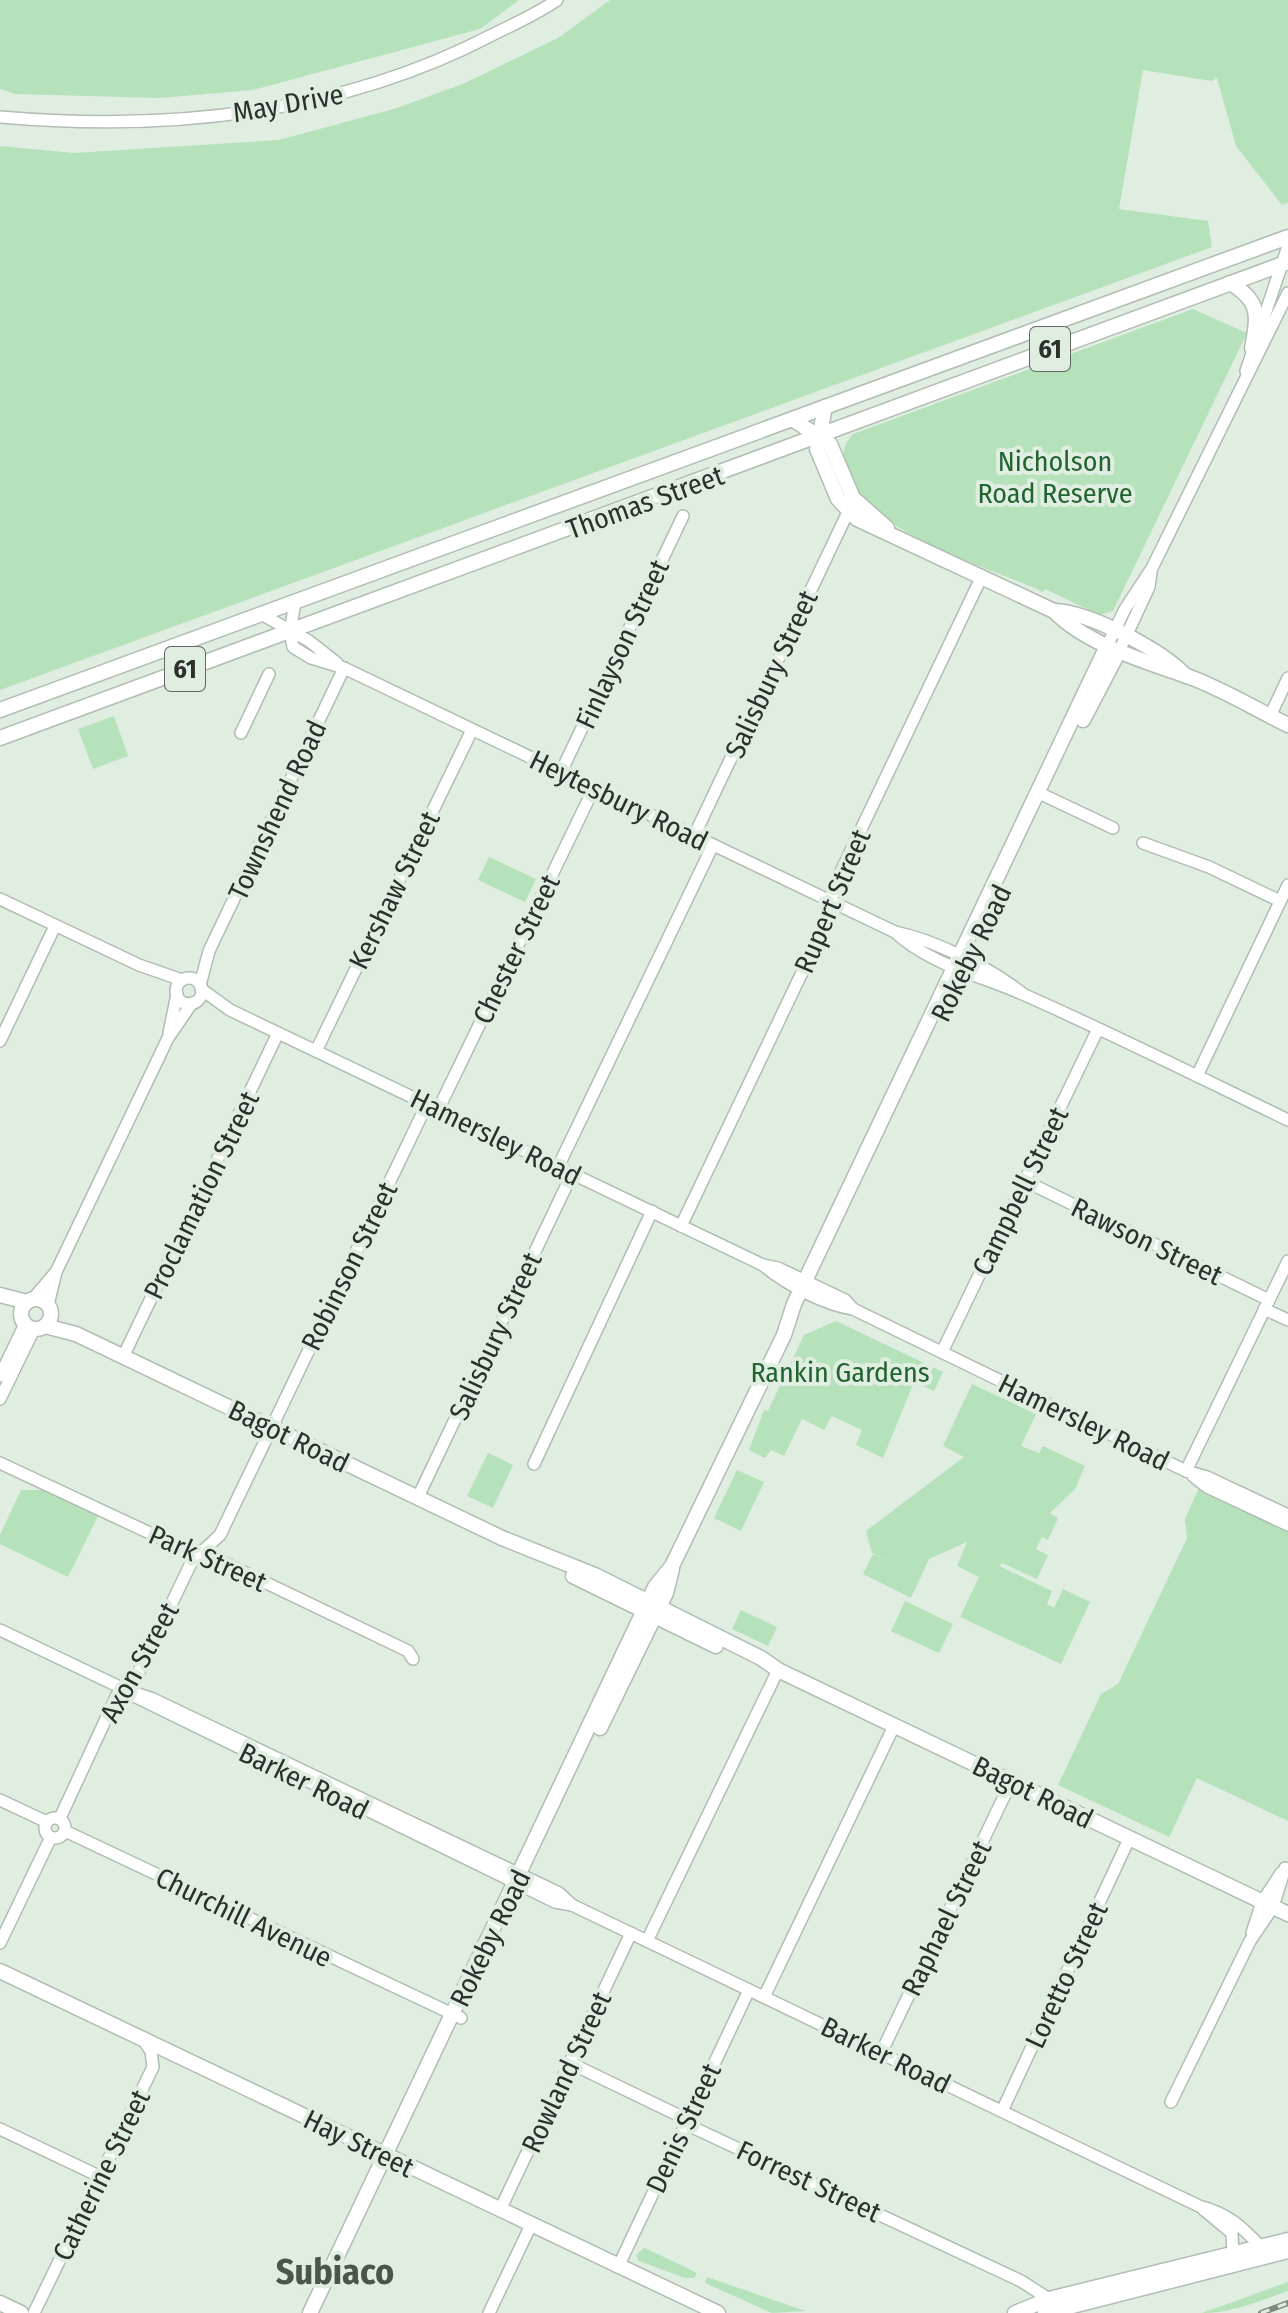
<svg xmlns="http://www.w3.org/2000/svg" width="1288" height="2313" viewBox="0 0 1288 2313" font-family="'Fira Sans Condensed',sans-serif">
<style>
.green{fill:#b5e2ba}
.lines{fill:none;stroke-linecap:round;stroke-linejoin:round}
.minor-casing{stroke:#b1bdb2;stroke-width:14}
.major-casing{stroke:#b1bdb2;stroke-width:17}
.minor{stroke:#fff;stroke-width:11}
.major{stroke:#fff;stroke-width:14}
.rail-casing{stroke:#818a82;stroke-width:6}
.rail{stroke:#e0ede1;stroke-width:3;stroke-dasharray:9;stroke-linecap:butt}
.labels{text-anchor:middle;stroke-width:8;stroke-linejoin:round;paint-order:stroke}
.shield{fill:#e0ede1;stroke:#616962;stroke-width:2}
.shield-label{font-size:26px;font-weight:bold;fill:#2b302c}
.street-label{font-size:28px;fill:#2b302c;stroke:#e0ede1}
.park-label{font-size:28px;fill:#226430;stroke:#e0ede1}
.district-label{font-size:36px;font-weight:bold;fill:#4b554b;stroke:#e0ede1}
</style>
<rect width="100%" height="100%" fill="#e0ede1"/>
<g class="green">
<polygon points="0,0 519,0 480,29 253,90 159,98 16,94 0,89"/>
<polygon points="610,0 1288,0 1288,202 1282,205 1236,146 1217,78 1212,81 1143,70 1119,209 1208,221 1212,247 0,690 0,146 74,153 279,140 397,108 465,83 558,38"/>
<path d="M1193,309L1247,333L1113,611L1100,615L1045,589L1043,592C985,565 873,537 848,473C842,457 841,447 853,434Z"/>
<polygon points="114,716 128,756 93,769 78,729"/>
<polygon points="489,857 536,879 525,902 478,880"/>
<polygon points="836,1321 943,1372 934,1391 914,1382 883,1458 856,1445 862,1430 832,1416 824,1430 802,1419 784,1456 771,1450 765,1458 749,1450 764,1410 768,1411 804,1335"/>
<polygon points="972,1384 1036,1414 1021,1446 1039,1453 1043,1446 1085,1466 1075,1489 1050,1513 1058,1518 1048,1540 1042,1537 1036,1549 1048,1555 1037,1579 1002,1563 999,1566 1052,1591 1047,1604 1054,1608 1063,1589 1090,1602 1061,1664 960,1617 979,1577 957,1566 967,1542 929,1559 911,1598 863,1574 873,1554 910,1572 872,1553 866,1531 964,1457 943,1446"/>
<polygon points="488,1453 513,1465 493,1508 467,1496"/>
<polygon points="737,1470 764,1482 741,1531 714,1518"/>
<polygon points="1199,1488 1288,1530 1288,1821 1197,1778 1169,1837 1058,1785 1101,1694 1118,1684 1187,1538 1185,1519"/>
<polygon points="21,1490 43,1490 98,1516 68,1577 0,1544 0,1535"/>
<polygon points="905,1601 953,1624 939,1653 891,1631"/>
<polygon points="741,1610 777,1627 768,1646 732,1629"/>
<polygon points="644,2248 645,2248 697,2273 694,2278 685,2278 639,2261 636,2255"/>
<polygon points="707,2277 805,2311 772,2313 705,2283"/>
<path d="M1288,2282V2291C1259,2301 1233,2313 1202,2313Z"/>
</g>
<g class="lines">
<g class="minor-casing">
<g id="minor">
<path d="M0,117C170,132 340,114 492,35C514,24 537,14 557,0"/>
<polyline points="1246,371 1288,246"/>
<path d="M295,602L290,632L293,647L311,658L344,668L895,932C937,941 988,967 1022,993"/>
<polyline points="261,614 309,641 337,663"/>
<polyline points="1108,644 1125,609 1152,568 1288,293"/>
<polyline points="1120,649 1149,587 1151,572"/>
<polyline points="1270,716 1288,678"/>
<polyline points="241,733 269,674"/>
<polyline points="561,772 683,516"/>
<polyline points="1039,793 1113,828"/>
<polyline points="694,836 848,512"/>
<polyline points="1143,843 1209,867 1280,901"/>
<polyline points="0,899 139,965 182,980"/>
<path d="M895,932C931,966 984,976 1027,996C1115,1035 1201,1078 1288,1120"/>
<circle cx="189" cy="991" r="13"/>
<polyline points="200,985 209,951 344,668"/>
<polyline points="201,989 230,1010 763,1265 778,1268 845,1300 853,1309"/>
<polyline points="169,1033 177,994"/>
<polyline points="0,1041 55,926"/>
<polyline points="316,1051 472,730"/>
<polyline points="1197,1076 1288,885"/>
<polyline points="438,1110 594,788"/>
<polyline points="558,1167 713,845"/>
<polyline points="1025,1181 1269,1300"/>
<polyline points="681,1226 829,916 834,886 982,576"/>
<path d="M763,1265C785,1284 825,1305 853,1309L1186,1471L1207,1477L1288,1515"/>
<polyline points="32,1300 56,1272"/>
<polyline points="48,1305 56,1272 168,1038 192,1003"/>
<polyline points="1264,1309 1288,1320"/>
<polyline points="942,1352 1098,1029"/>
<polyline points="123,1357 278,1033"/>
<polyline points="0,1376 25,1324"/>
<polyline points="0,1399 34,1329"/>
<polyline points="0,1463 186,1550 202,1552 408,1651 413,1659"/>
<polyline points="534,1464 652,1211"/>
<polyline points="1186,1471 1288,1261"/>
<polyline points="1193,1476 1207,1487 1288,1525"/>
<polyline points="418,1497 572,1174"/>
<path d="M0,1630L126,1690L153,1699L559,1893L572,1905L1199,2206C1229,2214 1241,2226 1261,2247"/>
<polyline points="136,1697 555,1902 572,1905"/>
<polyline points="0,1800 47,1822"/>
<circle cx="55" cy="1828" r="10"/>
<polyline points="60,1818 117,1695 135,1680 192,1561 220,1535 427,1104"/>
<polyline points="65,1831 461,2018"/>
<polyline points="1252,1933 1262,1902 1281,1873"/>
<polyline points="647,1941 778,1670"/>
<polyline points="0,1943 51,1837"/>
<polyline points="764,1997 894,1726"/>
<polyline points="881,2053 1011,1782"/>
<polyline points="570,2063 682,2117 692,2127 1021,2281 1049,2299"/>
<polyline points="1171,2102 1250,1941 1273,1907 1285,1868"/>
<polyline points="1002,2111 1129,1839"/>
<polyline points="0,2129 101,2177"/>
<polyline points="1203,2209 1232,2233 1233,2254"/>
<polyline points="500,2210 631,1933"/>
<polyline points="618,2267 749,1990"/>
<polyline points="34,2313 153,2067 151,2051 144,2041"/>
<polyline points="489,2313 531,2225"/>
</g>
</g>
<g class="major-casing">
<g id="major">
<path d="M1230,283C1261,301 1258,316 1252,348"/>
<path d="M825,407L817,449L838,499L857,519L1054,611C1086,644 1144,661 1187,676C1221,688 1255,709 1288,725"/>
<polyline points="792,419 830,444 853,498 887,528"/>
<path d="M1054,611C1090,612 1161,650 1186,676"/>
<polyline points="0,710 1288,237"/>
<polyline points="1083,720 1120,649"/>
<polyline points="0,738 1288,262"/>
<polyline points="0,1295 27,1302"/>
<circle cx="36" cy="1314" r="15"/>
<polyline points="45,1326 76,1334 502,1538 597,1576 761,1658 778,1670 1288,1914"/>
<polyline points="573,1576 716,1646"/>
<polyline points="600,1728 666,1593 672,1569"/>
<polyline points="0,1971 718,2313"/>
<polyline points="0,2303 21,2313"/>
<polyline points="310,2313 655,1587 672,1566 784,1335 794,1304 1108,644"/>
<polyline points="1015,2313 1049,2299 1288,2240"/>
<polyline points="1045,2313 1288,2251"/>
</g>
</g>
<use href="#minor" class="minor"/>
<use href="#major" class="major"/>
<g class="rail-casing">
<polyline id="rail" points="1261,2313 1288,2303"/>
</g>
<use href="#rail" class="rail"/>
</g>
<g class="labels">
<g class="shield">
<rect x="1030" y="327" width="40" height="44" rx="6"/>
<rect x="165" y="647" width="40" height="44" rx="6"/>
</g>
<g class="shield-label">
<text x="1050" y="358">61</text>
<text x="185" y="678">61</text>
</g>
<g class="street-label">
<text transform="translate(288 103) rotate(-10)" y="10">May Drive</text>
<text transform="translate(645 502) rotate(-20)" y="10">Thomas Street</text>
<text transform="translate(622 644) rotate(-65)" y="10">Finlayson Street</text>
<text transform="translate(771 674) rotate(-65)" y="10">Salisbury Street</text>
<text transform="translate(619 800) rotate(26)" y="10">Heytesbury Road</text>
<text transform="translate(277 810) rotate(-65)" y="10">Townshend Road</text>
<text transform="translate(394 890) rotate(-64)" y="10">Kershaw Street</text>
<text transform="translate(832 901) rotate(-67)" y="10">Rupert Street</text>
<text transform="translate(516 949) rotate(-64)" y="10">Chester Street</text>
<text transform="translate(971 953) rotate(-64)" y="10">Rokeby Road</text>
<text transform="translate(496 1137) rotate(26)" y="10">Hamersley Road</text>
<text transform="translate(1020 1191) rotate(-64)" y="10">Campbell Street</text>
<text transform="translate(201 1195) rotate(-64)" y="10">Proclamation Street</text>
<text transform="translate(1147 1241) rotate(26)" y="10">Rawson Street</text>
<text transform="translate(349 1266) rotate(-64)" y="10">Robinson Street</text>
<text transform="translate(495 1336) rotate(-65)" y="10">Salisbury Street</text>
<text transform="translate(1084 1422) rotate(26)" y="10">Hamersley Road</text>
<text transform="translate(289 1436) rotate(26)" y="10">Bagot Road</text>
<text transform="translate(208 1558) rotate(24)" y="10">Park Street</text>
<text transform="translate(139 1662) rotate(-61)" y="10">Axon Street</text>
<text transform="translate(304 1781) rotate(26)" y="10">Barker Road</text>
<text transform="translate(1033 1792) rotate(26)" y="10">Bagot Road</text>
<text transform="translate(244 1917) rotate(26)" y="10">Churchill Avenue</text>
<text transform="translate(946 1918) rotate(-64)" y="10">Raphael Street</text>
<text transform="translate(490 1938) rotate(-64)" y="10">Rokeby Road</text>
<text transform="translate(1066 1975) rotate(-65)" y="10">Loretto Street</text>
<text transform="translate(886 2055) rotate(26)" y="10">Barker Road</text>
<text transform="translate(566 2072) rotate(-65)" y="10">Rowland Street</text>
<text transform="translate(683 2128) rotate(-65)" y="10">Denis Street</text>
<text transform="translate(359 2143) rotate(26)" y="10">Hay Street</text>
<text transform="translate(101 2175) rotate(-64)" y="10">Catherine Street</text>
<text transform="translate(809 2181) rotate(25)" y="10">Forrest Street</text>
</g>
<g class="park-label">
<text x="1055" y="471">Nicholson<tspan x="1055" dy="32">Road Reserve</tspan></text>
<text x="840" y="1382">Rankin Gardens</text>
</g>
<g class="district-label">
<text x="335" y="2284">Subiaco</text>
</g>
</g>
</svg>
